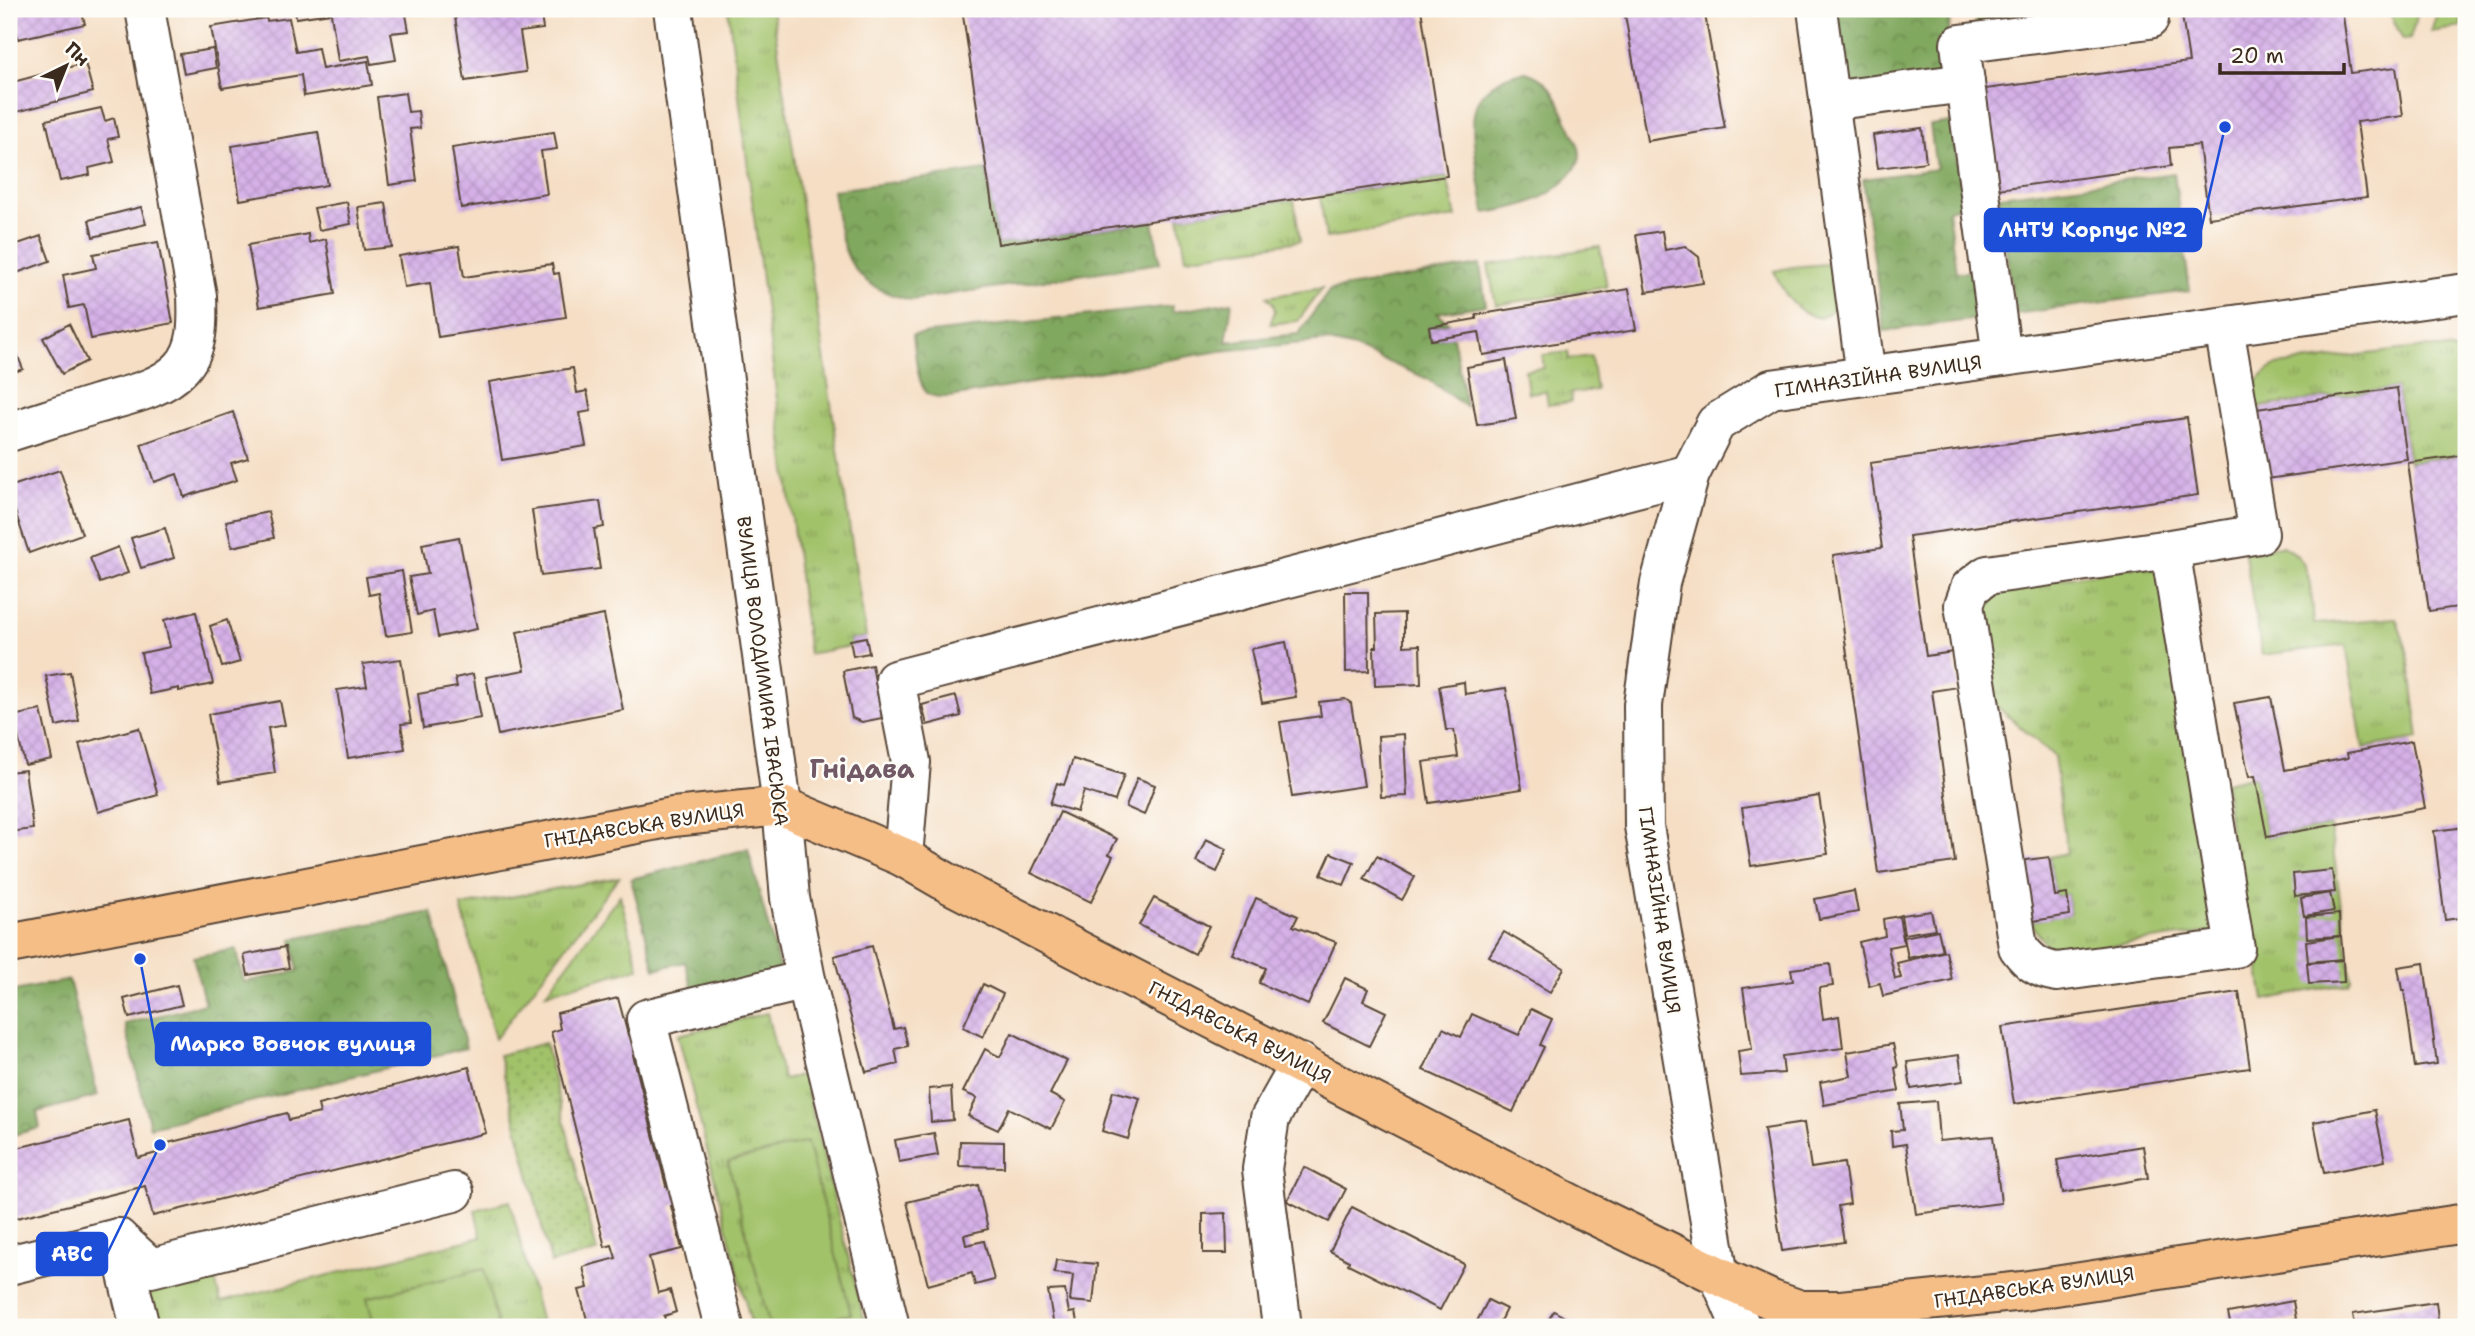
<svg xmlns="http://www.w3.org/2000/svg" width="2475" height="1336" viewBox="0 0 2475 1336" font-family="'Shantell Sans',sans-serif">
<style>
.grass{fill:url(#grass-tufts);stroke:#6e7644;stroke-width:2}
.forest{fill:url(#forest-crowns);stroke:#5e693e;stroke-width:2}
.park{fill:#a2c26a;stroke:#6e7644;stroke-width:2}
.garden{fill:url(#garden-dots);stroke:#6e7644;stroke-width:2}
.building{fill:url(#building-cross-hatch)}
.lines{fill:none;stroke-linecap:round;stroke-linejoin:round}
.minor-casing{stroke:#574537;stroke-width:42}
.major-casing{stroke:#574537;stroke-width:42}
.minor{stroke:#fff;stroke-width:38}
.major{stroke:#f6be87;stroke-width:38}
.labels{text-anchor:middle;stroke-width:5;stroke-linejoin:round;paint-order:stroke}
.street-label{font-size:19px;fill:#3b2a1e;stroke:#fdfcf7}
.district-label{font-size:26px;font-weight:bold;fill:#715965;stroke:#fdfcf7}
.leader{fill:none;stroke:#1d4ed8;stroke-width:2.5}
.callout-dot{fill:#1d4ed8;stroke:#fdfcf7;stroke-width:2.5}
.callout{fill:#1d4ed8;stroke:#1d4ed8;stroke-width:2.5}
.callout-label{font-size:21px;text-anchor:middle;font-weight:bold;fill:#fff}
</style>
<defs>
<pattern id="grass-tufts" width="24" height="20" patternUnits="userSpaceOnUse" patternTransform="scale(1.75)"><rect width="24" height="20" fill="#a2c26a"/><path d="M3 7l-1-3M5 7V3M7 7l1-3M15 17l-1-3M17 17v-4M19 17l1-3" fill="none" stroke="#859e57"/></pattern>
<pattern id="forest-crowns" width="20" height="18" patternUnits="userSpaceOnUse" patternTransform="scale(1.75)"><rect width="20" height="18" fill="#81a85e"/><path d="M2 6a3 3 0 1 1 6 0M12 15a3 3 0 1 1 6 0" fill="none" stroke="#6b894d"/></pattern>
<pattern id="garden-dots" width="8" height="8" patternUnits="userSpaceOnUse" patternTransform="scale(1.75)"><rect width="8" height="8" fill="#a2c26a"/><path d="M2 2h.1M6 6h.1" fill="none" stroke="#859e57" stroke-width="1.8" stroke-linecap="round"/></pattern>
<pattern id="building-cross-hatch" width="8" height="8" patternUnits="userSpaceOnUse" patternTransform="scale(1.75)"><rect width="8" height="8" fill="#d5b1e8"/><path d="M0 0l8 8M0 8l8-8" fill="none" stroke="#b898c7"/></pattern>
</defs>
<rect width="100%" height="100%" fill="#fdfcf7"/>
<filter id="ink" filterUnits="userSpaceOnUse"><feTurbulence type="fractalNoise" baseFrequency=".0143" numOctaves="2"/><feDisplacementMap in="SourceGraphic" scale="14" xChannelSelector="R" yChannelSelector="G"/><feConvolveMatrix kernelMatrix="1 2 1 2 8 2 1 2 1" color-interpolation-filters="sRGB"/></filter>
<filter id="wash" filterUnits="userSpaceOnUse"><feTurbulence type="fractalNoise" baseFrequency=".00686" numOctaves="4" result="noise"/><feDisplacementMap in="SourceGraphic" scale="28" xChannelSelector="R" yChannelSelector="G"/><feGaussianBlur stdDeviation="1.57" result="paint"/><feColorMatrix in="noise" values="0 0 0 0 0 0 0 0 0 0 0 0 0 0 0 0 0 1.4 0 .05"/><feComposite in="paint" operator="in"/></filter>
<g filter="url(#wash)">
<rect width="100%" height="100%" fill="#f5dec4"/>
<g class="grass">
<polygon points="728,9 772,9 866,637 850,640 851,646 809,654"/>
<polygon points="1974,9 2105,9 1976,28"/>
<polygon points="2388,9 2419,9 2410,39 2403,40"/>
<polygon points="2438,9 2460,9 2462,27 2431,32"/>
<polygon points="1447,177 1456,217 1326,238 1320,196"/>
<polygon points="1294,199 1300,241 1186,258 1179,217"/>
<polygon points="1600,247 1607,287 1496,305 1488,265"/>
<path d="M1837,263C1843,289 1848,303 1820,318C1795,314 1783,292 1774,271L1792,267Z"/>
<polygon points="1322,288 1298,321 1270,324 1275,311 1273,303 1267,297"/>
<path d="M2425,347L2449,349L2466,355V454L2409,462L2397,388L2250,408C2252,386 2256,377 2277,365Z"/>
<polygon points="1568,352 1569,359 1591,356 1596,390 1571,393 1572,402 1548,405 1546,391 1528,393 1525,370 1544,368 1542,355"/>
<path d="M2282,546C2314,558 2311,595 2314,624L2396,618L2407,649L2419,738L2363,748L2346,645L2262,655L2244,549Z"/>
<path d="M2158,563L2219,931L2057,953C2045,946 2037,934 2031,921L2070,914L2067,894L2055,896L2049,857L2067,853L2054,756L1994,704L1980,596L1983,591Z"/>
<polygon points="2255,776 2267,837 2330,826 2351,979 2349,983 2264,1000 2252,928 2239,913 2225,783"/>
<polygon points="619,877 495,1039 461,906"/>
<polygon points="620,895 639,968 546,993"/>
<polygon points="767,1013 783,1079 803,1075 866,1327 752,1327 678,1035"/>
<polygon points="510,1201 542,1327 156,1327 147,1292 214,1276 221,1302 481,1237 475,1210"/>
</g>
<g class="forest">
<polygon points="1830,9 1950,9 1949,34 1955,76 1841,91"/>
<path d="M1526,72C1548,79 1556,94 1564,114C1569,126 1579,141 1580,154C1580,161 1575,169 1571,174C1549,201 1518,208 1485,213C1481,187 1470,137 1474,114C1477,89 1504,74 1526,72Z"/>
<polygon points="1952,122 1964,206 1948,209 1956,273 1973,271 1979,319 1884,331 1863,179 1936,169 1930,125"/>
<path d="M986,170L998,244L1153,221L1160,263L911,300C844,285 842,249 833,190Z"/>
<polygon points="2174,173 2190,291 2015,314 1999,196"/>
<path d="M1480,265L1486,305L1437,313L1449,323L1429,327L1432,340L1453,336L1466,407L1428,379L1355,348L1325,341L1220,351L950,397C943,397 935,398 928,394C917,387 915,349 913,335L1172,306L1173,312L1232,302L1226,342L1298,334L1330,290Z"/>
<polygon points="748,849 780,971 694,994 685,962 655,969 631,879"/>
<polygon points="432,912 466,1048 150,1127 125,1024 205,1004 193,957 236,949 244,982 298,971 292,939"/>
<polygon points="69,980 98,1096 37,1112 40,1128 9,1136 9,992"/>
</g>
<g class="park">
<polygon points="807,1142 851,1314 797,1327 770,1327 728,1162"/>
<polygon points="484,1269 498,1327 375,1327 367,1298"/>
</g>
<polygon class="garden" points="545,1043 597,1252 551,1263 499,1055"/>
<g id="blocks">
<g class="building">
<polygon points="11,9 81,9 85,24 18,39"/>
<polygon points="295,9 361,9 362,12 405,9 409,31 391,33 396,60 371,64 369,56 338,61 331,13 296,18"/>
<polygon points="504,9 540,9 543,29 520,32 526,72 465,81 455,17"/>
<polygon points="962,9 1421,9 1447,176 998,244"/>
<polygon points="1624,9 1704,9 1725,128 1647,141"/>
<polygon points="2181,9 2342,9 2351,73 2396,67 2403,116 2357,122 2367,197 2209,218 2199,145 2169,148 2171,166 1998,189 1985,89 2189,62"/>
<polygon points="266,18 267,21 289,18 296,52 318,48 322,69 368,61 372,85 304,96 301,75 222,88 211,27"/>
<polygon points="213,49 216,68 184,74 180,54"/>
<polygon points="85,63 93,92 9,114 9,83"/>
<polygon points="405,93 408,112 418,111 420,128 410,129 417,181 389,185 377,97"/>
<polygon points="101,108 105,121 114,118 118,137 108,139 114,162 89,168 90,175 60,181 46,120"/>
<polygon points="1922,128 1926,162 1878,168 1873,135"/>
<polygon points="318,132 327,185 240,200 232,146"/>
<polygon points="554,132 557,149 541,151 547,194 461,208 452,148"/>
<polygon points="347,202 351,224 319,230 314,208"/>
<polygon points="386,203 392,247 364,250 358,207"/>
<polygon points="141,207 146,224 93,237 89,220"/>
<polygon points="1662,231 1665,250 1685,246 1699,257 1703,283 1646,292 1636,235"/>
<polygon points="308,234 309,243 326,239 335,294 259,307 248,245"/>
<polygon points="41,236 50,261 11,275 9,247"/>
<polygon points="158,242 173,323 91,339 84,305 69,308 63,275 96,268 93,254"/>
<polygon points="459,246 464,277 552,264 554,274 559,273 566,317 438,337 430,283 404,287 399,256"/>
<polygon points="1629,289 1636,330 1483,355 1479,332 1431,340 1429,327 1476,319 1476,315"/>
<polygon points="69,324 87,361 62,374 43,338"/>
<polygon points="9,334 23,369 9,374"/>
<polygon points="1506,360 1516,419 1477,425 1467,367"/>
<polygon points="573,368 577,393 587,391 591,411 580,413 586,446 502,460 489,382"/>
<polygon points="2397,388 2407,459 2260,480 2250,410"/>
<polygon points="233,412 248,458 231,463 237,480 184,497 177,474 154,482 141,444"/>
<polygon points="2187,418 2198,495 1909,536 1926,656 1953,652 1958,687 1932,691 1955,862 1878,873 1833,555 1882,548 1870,463"/>
<polygon points="2466,455 2466,606 2429,611 2408,463"/>
<polygon points="60,470 82,534 29,553 9,493 9,487"/>
<polygon points="600,501 604,527 594,529 600,569 541,576 532,510"/>
<polygon points="268,512 274,538 232,547 226,521"/>
<polygon points="165,528 174,558 141,568 131,538"/>
<polygon points="459,537 477,629 438,637 433,611 417,615 409,577 428,574 422,544"/>
<polygon points="118,547 128,573 100,583 90,558"/>
<polygon points="402,571 412,632 386,636 379,593 369,595 366,577"/>
<polygon points="1345,592 1368,592 1369,671 1346,672"/>
<polygon points="196,612 213,684 179,691 179,688 150,694 141,653 170,647 164,620"/>
<polygon points="1404,613 1404,646 1420,645 1421,684 1375,686 1374,647 1377,647 1376,614"/>
<polygon points="604,615 623,710 498,735 486,677 525,670 517,632"/>
<polygon points="227,620 240,662 222,667 210,626"/>
<polygon points="866,637 869,653 853,656 850,640"/>
<polygon points="1286,642 1296,697 1262,703 1251,649"/>
<polygon points="2466,658 2466,696 2465,696 2460,659"/>
<polygon points="401,659 411,723 401,724 405,749 348,758 337,690 367,686 363,664"/>
<polygon points="872,665 882,718 862,722 852,718 843,671"/>
<polygon points="70,672 79,721 56,726 46,676"/>
<polygon points="473,674 481,718 423,728 418,694 457,687 455,678"/>
<polygon points="1464,682 1465,694 1506,688 1522,789 1429,803 1423,762 1458,757 1454,730 1446,730 1439,686"/>
<polygon points="956,696 961,716 927,725 922,705"/>
<polygon points="2271,697 2285,770 2348,758 2347,753 2412,741 2425,808 2267,837 2255,776 2249,777 2234,703"/>
<polygon points="1345,699 1351,703 1364,786 1292,797 1280,722 1321,716 1319,702"/>
<polygon points="280,701 285,725 268,728 275,773 220,782 208,714"/>
<polygon points="41,710 52,759 25,765 13,716"/>
<polygon points="139,728 158,795 98,812 79,744"/>
<polygon points="1404,734 1407,796 1381,797 1378,736"/>
<polygon points="1073,759 1124,775 1115,801 1084,791 1077,812 1050,804 1057,783 1064,785"/>
<polygon points="25,770 33,829 9,832 9,772"/>
<polygon points="1137,778 1155,785 1144,815 1126,807"/>
<polygon points="1819,796 1828,854 1751,866 1742,808"/>
<polygon points="1060,812 1117,839 1109,854 1113,856 1091,902 1031,873"/>
<polygon points="2466,827 2466,917 2445,920 2434,831"/>
<polygon points="1206,839 1227,849 1217,872 1196,862"/>
<polygon points="1331,853 1354,862 1344,885 1321,875"/>
<polygon points="1377,856 1415,877 1402,900 1364,879"/>
<polygon points="2049,857 2055,896 2067,894 2070,915 2027,922 2018,861"/>
<polygon points="2332,870 2335,892 2295,896 2293,874"/>
<polygon points="1854,891 1858,912 1819,919 1815,899"/>
<polygon points="2330,893 2334,911 2304,916 2301,898"/>
<polygon points="1154,898 1209,926 1195,954 1139,925"/>
<polygon points="1256,898 1298,916 1293,926 1336,942 1308,1005 1259,983 1266,968 1232,954"/>
<polygon points="1931,911 1935,929 1904,934 1901,915"/>
<polygon points="2339,914 2340,936 2307,938 2306,917"/>
<polygon points="1899,916 1904,944 1888,947 1895,979 1901,978 1897,963 1946,951 1952,980 1883,996 1880,983 1869,986 1859,942 1885,936 1883,919"/>
<polygon points="1938,930 1943,951 1908,958 1904,937"/>
<polygon points="1504,932 1564,968 1550,992 1489,956"/>
<polygon points="2341,936 2343,959 2308,962 2306,941"/>
<polygon points="872,946 894,1029 903,1027 908,1046 895,1049 898,1064 866,1072 834,956"/>
<polygon points="285,947 289,968 248,975 244,955"/>
<polygon points="2343,960 2344,982 2309,984 2307,963"/>
<polygon points="2424,963 2437,1064 2415,1067 2404,990 2402,990 2398,967"/>
<polygon points="1830,964 1833,986 1819,988 1823,1019 1839,1016 1843,1048 1782,1056 1784,1073 1741,1076 1738,1051 1752,1049 1743,988 1793,981 1791,969"/>
<polygon points="1345,978 1368,989 1363,1001 1386,1012 1369,1046 1323,1023"/>
<polygon points="983,984 1003,994 983,1037 963,1027"/>
<polygon points="177,985 182,1005 129,1018 124,999"/>
<polygon points="2239,992 2250,1068 2014,1104 2002,1027"/>
<polygon points="618,998 628,1035 642,1032 647,1052 633,1055 666,1186 678,1182 684,1203 671,1206 682,1249 649,1257 658,1293 670,1290 676,1312 664,1316 667,1327 589,1327 579,1290 588,1288 583,1267 616,1258 612,1245 605,1247 551,1032 560,1029 557,1013"/>
<polygon points="1531,1009 1552,1019 1540,1045 1544,1047 1513,1112 1423,1070 1443,1028 1461,1037 1472,1014 1519,1035"/>
<polygon points="1012,1033 1067,1061 1050,1094 1065,1102 1051,1129 1009,1108 998,1130 968,1116 977,1098 963,1092 985,1049 1000,1057"/>
<polygon points="1893,1044 1898,1067 1895,1068 1899,1091 1824,1105 1820,1082 1851,1076 1847,1052"/>
<polygon points="1959,1055 1963,1081 1911,1089 1907,1062"/>
<polygon points="469,1067 486,1133 153,1216 145,1186 9,1220 9,1150 129,1120 138,1158 157,1153 156,1146 287,1113 289,1120 320,1113 318,1105"/>
<polygon points="951,1087 953,1120 931,1122 929,1089"/>
<polygon points="1113,1091 1140,1098 1128,1139 1102,1131"/>
<polygon points="1936,1101 1939,1141 1993,1136 2001,1203 1916,1214 1906,1144 1892,1146 1891,1131 1903,1130 1900,1104"/>
<polygon points="2375,1110 2385,1161 2324,1173 2314,1122"/>
<polygon points="1804,1123 1811,1168 1844,1163 1850,1204 1838,1206 1844,1242 1782,1251 1764,1129"/>
<polygon points="934,1133 938,1155 899,1162 895,1140"/>
<polygon points="960,1141 1004,1142 1004,1167 959,1166"/>
<polygon points="2143,1146 2148,1178 2063,1193 2057,1160"/>
<polygon points="1304,1167 1346,1189 1329,1222 1287,1201"/>
<polygon points="978,1185 988,1229 964,1235 966,1245 984,1241 994,1280 975,1285 972,1273 928,1285 907,1202"/>
<polygon points="1352,1207 1464,1264 1440,1310 1348,1264 1349,1261 1330,1251"/>
<polygon points="1226,1213 1227,1253 1203,1253 1203,1214"/>
<polygon points="1056,1260 1097,1264 1093,1303 1070,1301 1073,1275 1054,1273"/>
<polygon points="1065,1290 1069,1313 1075,1312 1078,1327 1054,1327 1048,1291"/>
<polygon points="1488,1300 1506,1309 1497,1327 1474,1327"/>
<polygon points="2293,1301 2296,1319 2251,1327 2231,1327 2228,1313"/>
<polygon points="2436,1302 2439,1327 2355,1327 2353,1314"/>
<polygon points="1554,1311 1582,1327 1544,1327"/>
</g>
</g>
</g>
<g filter="url(#ink)">
<use href="#blocks" fill-opacity="0" stroke="#574537" stroke-width="2"/>
<g class="lines">
<g class="minor-casing">
<g id="minor">
<polyline points="673,9 767,692 782,806 790,898 806,980 890,1327"/>
<polyline points="1817,9 1866,376"/>
<polyline points="1965,83 2002,357"/>
<polyline points="1829,101 1965,83 1960,44 2149,19"/>
<path d="M9,432C38,423 67,413 97,404C124,396 161,390 181,368C199,349 198,321 197,296L145,9"/>
<path d="M2170,549L2235,948L2057,972C2038,969 2029,962 2018,947L1964,605L1970,588L1987,575L2170,549L2259,534L2224,327"/>
<polyline points="903,857 911,762 895,680 1690,474"/>
<polyline points="118,1238 151,1268 454,1192"/>
<polyline points="118,1238 140,1327"/>
<polyline points="9,1265 118,1238"/>
<polyline points="724,1327 646,1019 806,980"/>
<polyline points="1282,1327 1262,1169 1270,1118 1301,1063"/>
<polyline points="1741,1327 1719,1276 1644,826 1643,705 1660,583 1690,474 1716,423 1771,389 2466,293"/>
</g>
</g>
<g class="major-casing">
<polyline id="major" points="9,944 673,817 782,806 903,857 948,883 1583,1210 1719,1276 1772,1300 1801,1310 1841,1310 2023,1291 2466,1223"/>
</g>
<use href="#minor" class="minor"/>
<use href="#major" class="major"/>
</g>
</g>
<g class="labels">
<g class="street-label">
<text transform="translate(1878 376) rotate(-8)" y="7">ГІМНАЗІЙНА ВУЛИЦЯ</text>
<text transform="translate(763 671) rotate(83)" y="7">ВУЛИЦЯ ВОЛОДИМИРА ІВАСЮКА</text>
<text transform="translate(644 825) rotate(-9)" y="7">ГНІДАВСЬКА ВУЛИЦЯ</text>
<text transform="translate(1660 910) rotate(82)" y="7">ГІМНАЗІЙНА ВУЛИЦЯ</text>
<text transform="translate(1240 1032) rotate(27)" y="7">ГНІДАВСЬКА ВУЛИЦЯ</text>
<text transform="translate(2034 1287) rotate(-8)" y="7">ГНІДАВСЬКА ВУЛИЦЯ</text>
</g>
<g class="district-label">
<text x="862" y="778">Гнідава</text>
</g>
</g>
<path class="leader" d="M2225 127L2201 230M140 959L156 1044M160 1145L107 1254"/>
<g class="callout-dot">
<circle cx="2225" cy="127" r="7"/>
<circle cx="140" cy="959" r="7"/>
<circle cx="160" cy="1145" r="7"/>
</g>
<g class="callout">
<rect x="1985" y="209" width="216" height="42" rx="7"/>
<rect x="156" y="1023" width="274" height="42" rx="7"/>
<rect x="37" y="1233" width="70" height="42" rx="7"/>
</g>
<g class="callout-label">
<text x="2093" y="237">ЛНТУ Корпус №2</text>
<text x="293" y="1051">Марко Вовчок вулиця</text>
<text x="72" y="1261">ABC</text>
</g>
<rect width="2475" height="1336" fill="none" stroke="#fdfcf7" stroke-width="35"/>
<g transform="translate(66 66) rotate(43)" stroke="#fdfcf7" stroke-width="5" paint-order="stroke">
<path d="M0-5L12 26L0 18L-12 26Z" fill="#3b2a1e"/>
<text y="-10" font-size="19" font-weight="bold" text-anchor="middle" fill="#3b2a1e">Пн</text>
</g>
<path d="M2220 63v10h124v-10" fill="none" stroke="#3b2a1e" stroke-width="3.5"/>
<text x="2230" y="63" font-size="21" fill="#3b2a1e" stroke="#fdfcf7" stroke-width="5" paint-order="stroke">20 m</text>
</svg>
